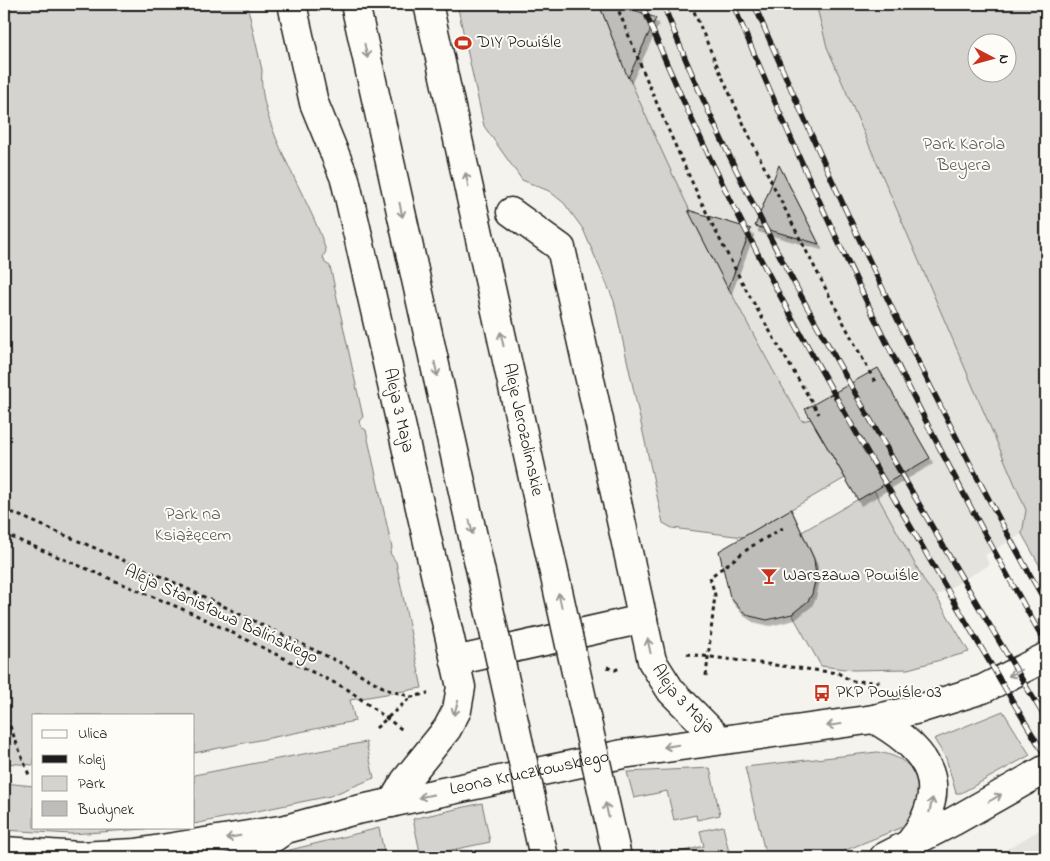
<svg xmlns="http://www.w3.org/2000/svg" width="1050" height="861" font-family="'Indie Flower',sans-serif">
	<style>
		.built { fill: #e4e3de }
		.green { fill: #d4d3cf; stroke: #787876; fill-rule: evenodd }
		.building { fill: #bebdba; stroke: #1c1c1c; filter: url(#shadow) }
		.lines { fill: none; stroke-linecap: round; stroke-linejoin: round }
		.minor-casing { stroke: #1c1c1c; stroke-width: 31 }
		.path { stroke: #1c1c1c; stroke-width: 3; stroke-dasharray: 4 4; stroke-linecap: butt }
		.minor { stroke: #fdfcf7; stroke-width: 28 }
		.rail-casing { stroke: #1c1c1c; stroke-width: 5.5 }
		.rail { stroke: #fdfcf7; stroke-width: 4; stroke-dasharray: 11; stroke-linecap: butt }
		.major-bridge-casing { stroke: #1c1c1c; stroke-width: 31; stroke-linecap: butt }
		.major-bridge { stroke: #fdfcf7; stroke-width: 28 }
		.oneway { stroke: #989794 }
		.labels { text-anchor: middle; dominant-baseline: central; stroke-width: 4; stroke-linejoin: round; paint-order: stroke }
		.poi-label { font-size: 18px; fill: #1c1c1c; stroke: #fdfcf7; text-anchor: start }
		.park-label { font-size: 18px; fill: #5c5c5b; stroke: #fdfcf7 }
		.street-label { font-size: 18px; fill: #1c1c1c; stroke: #fdfcf7 }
	</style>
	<defs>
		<filter id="shadow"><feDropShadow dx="3" dy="5.5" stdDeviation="0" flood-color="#0004"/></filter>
	</defs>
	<rect width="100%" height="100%" fill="#f4f3ee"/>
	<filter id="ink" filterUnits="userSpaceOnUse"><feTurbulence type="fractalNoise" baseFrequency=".02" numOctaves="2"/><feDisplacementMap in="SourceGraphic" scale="10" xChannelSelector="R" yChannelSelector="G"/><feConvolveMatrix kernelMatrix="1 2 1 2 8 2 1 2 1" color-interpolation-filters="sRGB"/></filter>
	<g filter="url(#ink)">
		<path class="built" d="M599,4h217l11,43 199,463 -4,24 -37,21 4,10 -53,31 -10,-12 -52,-94 -16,10 -47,-81 -8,3 -75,-133 -40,-79 -60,-132z
			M1046,826v31h-54l24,-13z"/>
		<path class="green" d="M4,4h243l15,66c-6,54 49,128 64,181l-3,6 2,6 5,3 33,151 -4,4 2,6 5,3 26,118 -2,5 6,9 26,126 -72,12 5,21 -161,32v-38h-160v50l-30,-2z
			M457,4h142c57,144 125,283 203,417l9,-2 34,59 -102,59 -71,-9 -9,-5 -49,-222 -31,-72 -19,-26 -15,-12 -27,-11 -38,-54z
			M816,4h230v573l-24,-43 4,-24 -199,-463zM978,42h30v30h-30z
			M874,490l52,94 10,12 33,56 -61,17 -55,1 -32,-4 -29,-52c16,-12 32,-35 21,-56 -4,-8 -12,-15 -18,-22z
			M1003,711l27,44 -69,38h-5l-10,-35 -12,-19z
			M366,742l8,36 -44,18 -136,28v-49z
			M877,752c45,6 59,47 23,76l-71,29h-63l-21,-90z
			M710,768l10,47 -23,5 -1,-5 -22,5 -7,-29 -33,7 -7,-26z
			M4,783l30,3v41h141l-104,7 -67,-4z
			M482,803l8,39 -43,9 1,6h-27l-8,-38z
			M723,826l7,31h-61l-1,-2 36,-9 -4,-15z
			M379,828l6,29h-111l16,-7z"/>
		<path class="building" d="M599,4h19l38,14 -28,60z
			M779,165l40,79 -64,-18z
			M688,210l63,19 -23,60z
			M878,368l52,90 -72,42 -53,-91z
			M791,509l23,50 2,18 -4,17 -4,7 -16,13 -25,6 -17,-4 -9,-6 -11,-13 -11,-46z"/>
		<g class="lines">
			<g class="minor-casing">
				<g id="minor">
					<path id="s1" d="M292,4l22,99 31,76 116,508 -4,23 -10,19 -42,52 -13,22"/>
					<path id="s2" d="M511,212l50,36 91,413 19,30 48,48"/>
					<path d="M455,661l188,-42"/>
					<path d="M874,719c57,32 79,68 35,125"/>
					<path id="s3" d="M4,851l76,5 56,-3 150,-24 66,-18 271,-57 251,-35 45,-10 64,-20 63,-32"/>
					<path d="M245,857l34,-23"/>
					<path d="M884,857l70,-36 92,-52"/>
				</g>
			</g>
			<path class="path" d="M616,4c39,98 81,196 132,289 23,41 47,81 71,121
				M691,4c53,130 118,254 184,378
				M4,509l163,70 174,84 47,27 24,7 16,-4
				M4,534l190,80 153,75 57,42
				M687,654l151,19 13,8 32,1
				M607,667l8,3 5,-2
				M706,676l9,-81 -5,-18 42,-31 31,-18
				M4,711l25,64
				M376,728l35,-31"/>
			<use href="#minor" class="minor"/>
			<g class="rail-casing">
				<path id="rail" d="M642,4c70,175 161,338 256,501 49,84 98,169 148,252
					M663,4c63,161 147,312 234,462 49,85 98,170 149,253
					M733,4c92,220 195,433 313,640
					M754,4c88,204 182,406 292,599"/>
			</g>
			<use href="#rail" class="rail"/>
			<g class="major-bridge-casing">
				<g id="major-bridge">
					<path d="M355,4l189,853"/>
					<path id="s4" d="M428,4l189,853"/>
				</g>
			</g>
			<use href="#major-bridge" class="major-bridge"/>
		</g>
		<defs><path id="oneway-shaft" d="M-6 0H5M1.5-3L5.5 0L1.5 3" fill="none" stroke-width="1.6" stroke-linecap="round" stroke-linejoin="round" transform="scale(1.25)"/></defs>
		<g class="oneway">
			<use href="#oneway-shaft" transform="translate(366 51) rotate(78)"/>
			<use href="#oneway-shaft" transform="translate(467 180) rotate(-102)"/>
			<use href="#oneway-shaft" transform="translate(401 210) rotate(78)"/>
			<use href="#oneway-shaft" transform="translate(502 339) rotate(-102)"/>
			<use href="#oneway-shaft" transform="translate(436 369) rotate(78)"/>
			<use href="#oneway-shaft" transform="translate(471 527) rotate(78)"/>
			<use href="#oneway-shaft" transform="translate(560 600) rotate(-102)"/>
			<use href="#oneway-shaft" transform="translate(649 646) rotate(-102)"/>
			<use href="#oneway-shaft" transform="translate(1015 673) rotate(154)"/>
			<use href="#oneway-shaft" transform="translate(456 708) rotate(107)"/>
			<use href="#oneway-shaft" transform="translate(834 725) rotate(172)"/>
			<use href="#oneway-shaft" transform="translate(671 746) rotate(171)"/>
			<use href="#oneway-shaft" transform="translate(426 796) rotate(168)"/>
			<use href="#oneway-shaft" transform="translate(995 798) rotate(-30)"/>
			<use href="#oneway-shaft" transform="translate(931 805) rotate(-77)"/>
			<use href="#oneway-shaft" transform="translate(607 810) rotate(-102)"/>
			<use href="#oneway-shaft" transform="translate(233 837) rotate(171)"/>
		</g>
	</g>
	<defs>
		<g id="stadium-bare" transform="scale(1.35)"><path d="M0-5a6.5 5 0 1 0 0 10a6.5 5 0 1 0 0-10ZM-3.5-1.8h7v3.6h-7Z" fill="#c8321e" stroke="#fdfcf7" stroke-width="2.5" paint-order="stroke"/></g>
		<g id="bar-bare" transform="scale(1.35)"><path d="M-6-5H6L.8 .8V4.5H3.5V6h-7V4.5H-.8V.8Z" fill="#c8321e" stroke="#fdfcf7" stroke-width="2.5" paint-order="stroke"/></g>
		<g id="bus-bare" transform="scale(1.35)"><path d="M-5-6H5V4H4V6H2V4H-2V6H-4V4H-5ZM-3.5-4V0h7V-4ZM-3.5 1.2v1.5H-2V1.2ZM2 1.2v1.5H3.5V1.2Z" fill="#c8321e" stroke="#fdfcf7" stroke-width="2.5" paint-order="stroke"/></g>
	</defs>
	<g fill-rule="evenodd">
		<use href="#stadium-bare" x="463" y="43"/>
		<use href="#bar-bare" x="769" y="576"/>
		<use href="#bus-bare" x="822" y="693"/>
	</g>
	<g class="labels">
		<g class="poi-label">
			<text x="477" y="43">DIY Powiśle</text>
			<text x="783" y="576">Warszawa Powiśle</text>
			<text x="836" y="693">PKP Powiśle 03</text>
		</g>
		<g class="park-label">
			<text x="964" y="145">Park Karola<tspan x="964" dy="21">Beyera</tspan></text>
			<text x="193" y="515">Park na<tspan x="193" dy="21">Książęcem</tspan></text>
		</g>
		<g class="street-label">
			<text stroke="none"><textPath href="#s1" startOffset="421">Aleja 3 Maja</textPath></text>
			<text stroke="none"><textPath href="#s4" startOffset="436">Aleje Jerozolimskie</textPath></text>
			<text transform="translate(221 615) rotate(25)">Aleja Stanisława Balińskiego</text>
			<text stroke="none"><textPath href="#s2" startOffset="534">Aleja 3 Maja</textPath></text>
			<text stroke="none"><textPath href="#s3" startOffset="534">Leona Kruczkowskiego</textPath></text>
		</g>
	</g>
	<rect width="1050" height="861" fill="none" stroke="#fdfcf7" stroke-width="20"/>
	<rect x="10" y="10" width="1030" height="841" fill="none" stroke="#1c1c1c" stroke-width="2" filter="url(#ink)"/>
	<rect x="32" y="714" width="162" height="115" fill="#fdfcf7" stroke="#a3a29f"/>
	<rect x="42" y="730" width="25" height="8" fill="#fdfcf7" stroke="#a3a29f"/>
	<text x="78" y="738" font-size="15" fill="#1c1c1c">Ulica</text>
	<rect x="42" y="755" width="25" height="8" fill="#1c1c1c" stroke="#a3a29f"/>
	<text x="78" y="764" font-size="15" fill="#1c1c1c">Kolej</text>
	<rect x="42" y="776" width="25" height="15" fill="#d4d3cf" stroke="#a3a29f"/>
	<text x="78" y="788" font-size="15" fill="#1c1c1c">Park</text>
	<rect x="42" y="801" width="25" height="15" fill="#bebdba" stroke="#a3a29f"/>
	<text x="78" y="814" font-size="15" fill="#1c1c1c">Budynek</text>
	<g transform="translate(992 58) rotate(96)"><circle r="24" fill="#fdfcf7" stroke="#a3a29f"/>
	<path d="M0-4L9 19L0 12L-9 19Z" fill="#c8321e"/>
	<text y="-8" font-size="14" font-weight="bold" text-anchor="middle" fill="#1c1c1c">N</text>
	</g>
</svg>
